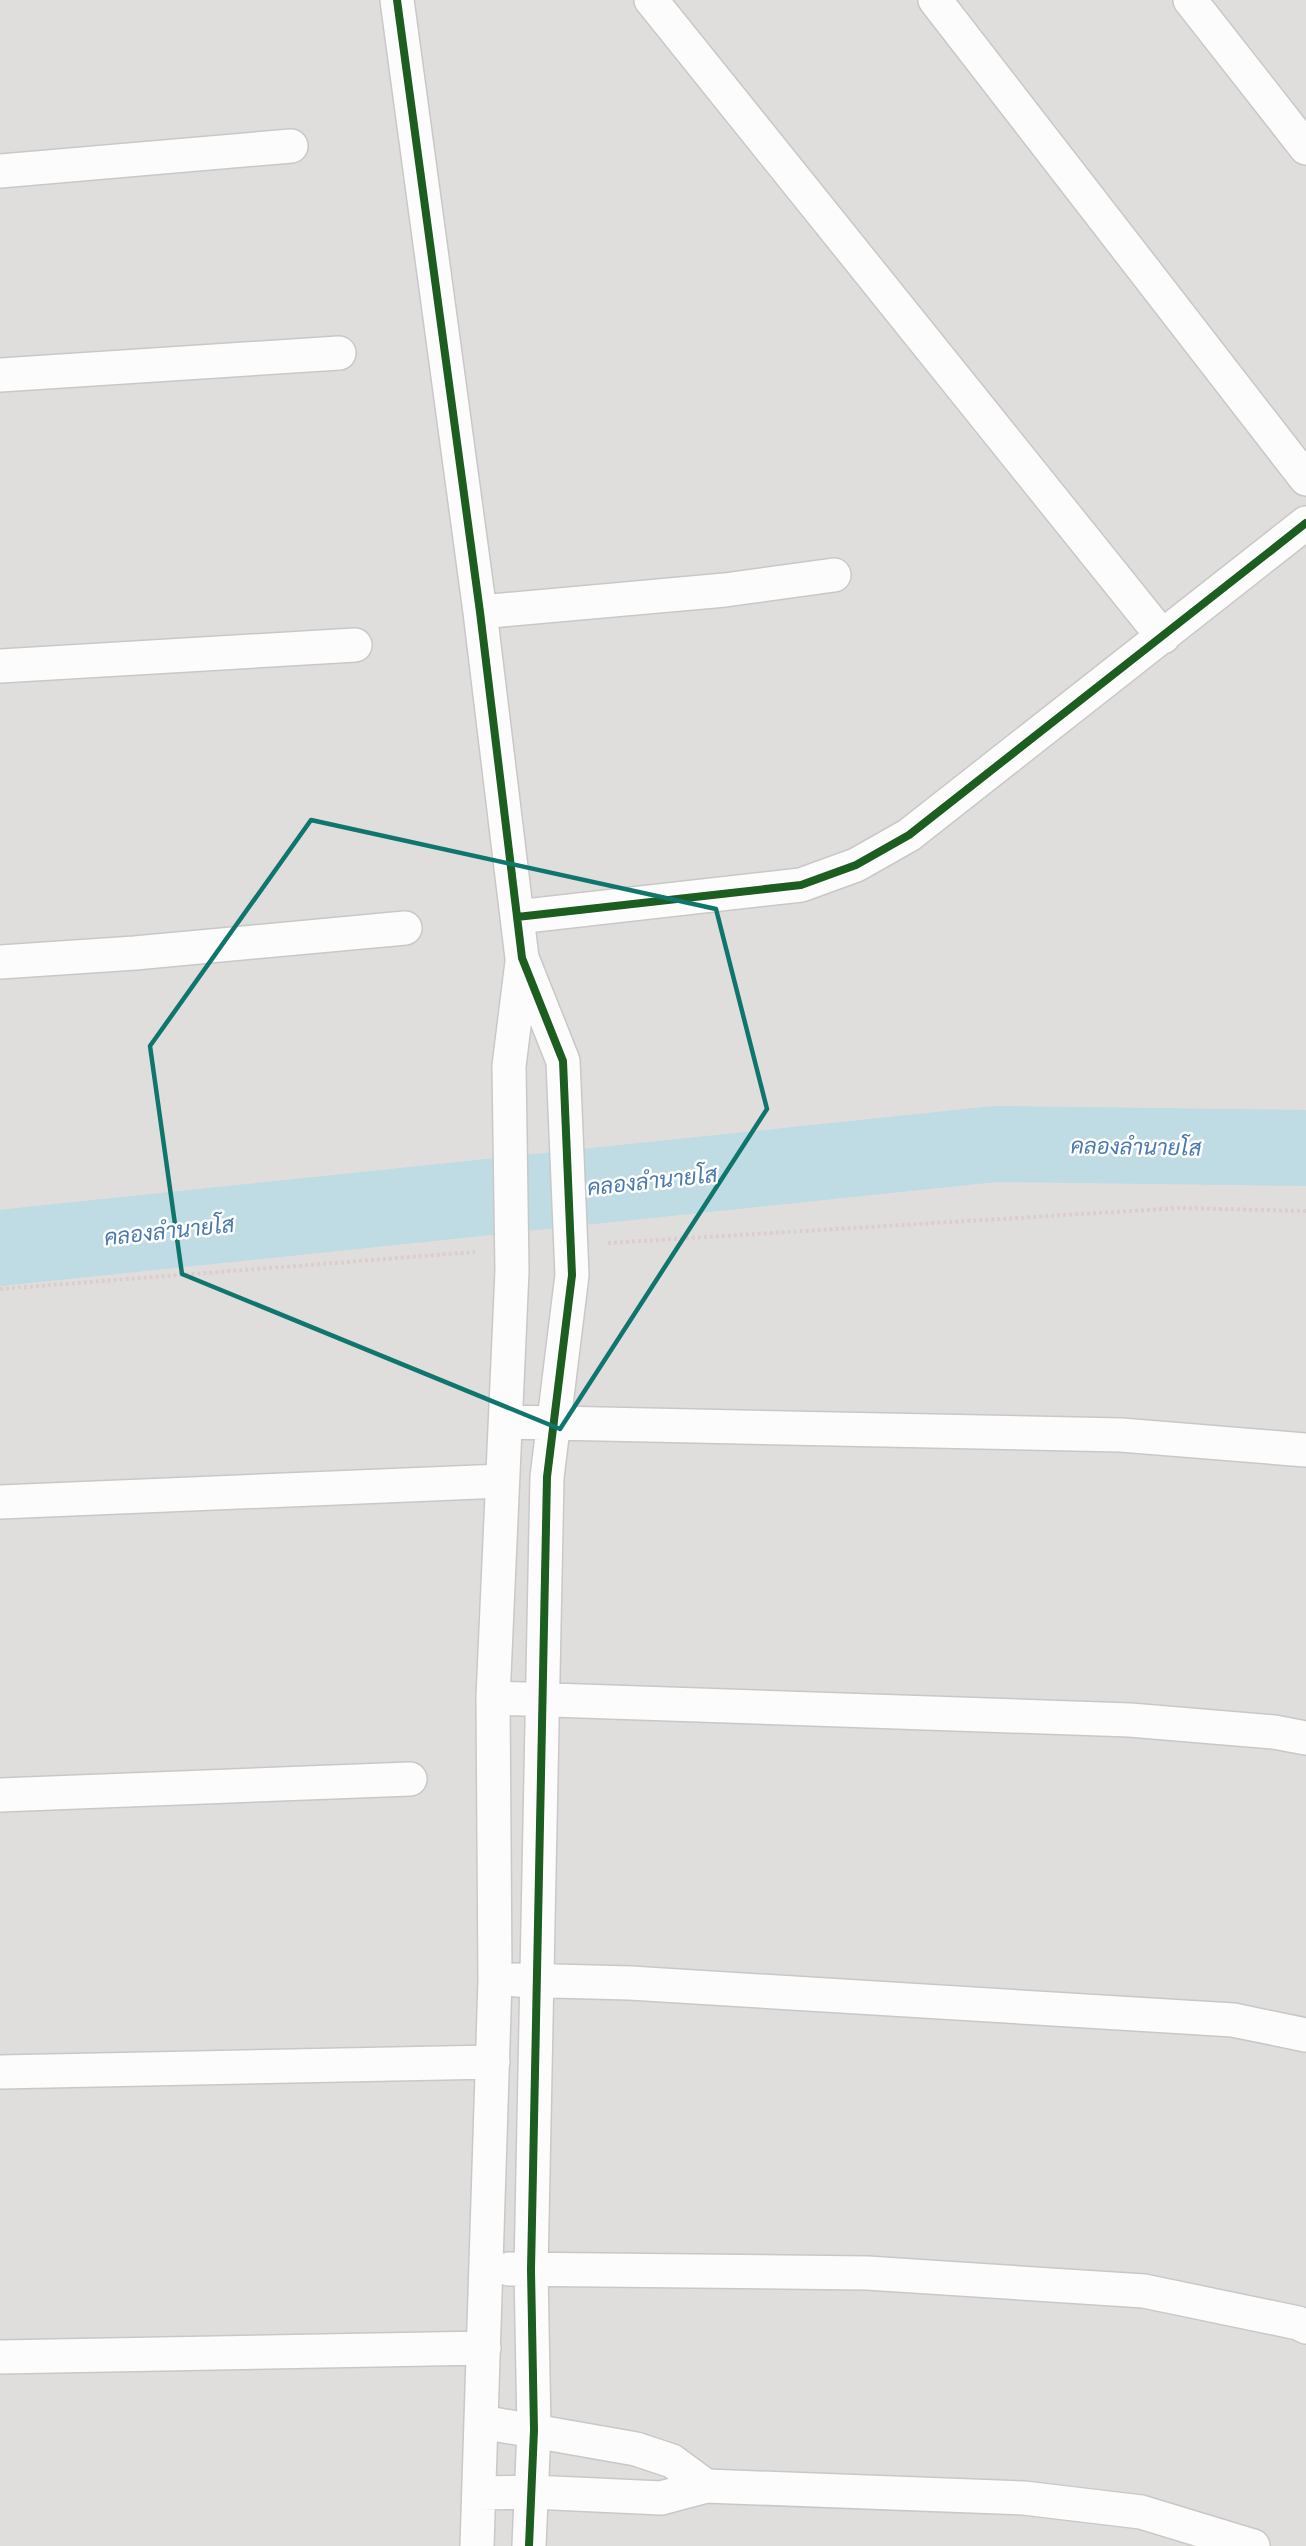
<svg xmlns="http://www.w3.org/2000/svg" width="1306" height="2546" font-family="'IBM Plex Sans',Sarabun,sans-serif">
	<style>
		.residential { fill: #dfdedc }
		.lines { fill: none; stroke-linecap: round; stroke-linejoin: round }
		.river { stroke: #bfdbe3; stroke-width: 76 }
		.street-casing { stroke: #c9c8c7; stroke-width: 36 }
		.path { stroke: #dccecd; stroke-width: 4; stroke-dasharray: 3 3; stroke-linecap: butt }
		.street { stroke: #fdfcfc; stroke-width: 33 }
		.cycleway-casing { stroke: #fff; stroke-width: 11 }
		.cycleway { stroke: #1b5e20; stroke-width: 8 }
		.marked { fill: none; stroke: #0f766e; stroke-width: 4.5; stroke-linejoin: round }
		.labels { text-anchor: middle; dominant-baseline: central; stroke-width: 5; stroke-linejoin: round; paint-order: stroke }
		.water-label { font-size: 22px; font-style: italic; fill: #4a7aab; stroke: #fff }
	</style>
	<rect width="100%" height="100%" fill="#f0eeeb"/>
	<path class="residential" d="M0,0h1306v2546h-1306z"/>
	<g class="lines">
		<path class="river" d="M0,1248l995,-104 311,4"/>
		<g class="street-casing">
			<path id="street" d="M397,0l83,612 42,346 41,103 9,214 -25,202 -16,793 3,160 -5,116
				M651,0l512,637
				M935,0l371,479
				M1190,0l116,148
				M0,171l291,-25
				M0,375l339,-22
				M480,612l245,-22 109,-15
				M0,666l355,-21
				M517,917l284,-32 55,-20 53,-30 397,-312
				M0,962l135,-9 270,-25
				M507,1422l614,13 185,15
				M0,1502l502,-21
				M493,1698l637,22 144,12 32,6
				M0,1795l410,-16
				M515,1980l115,3 603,37 73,15
				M0,2072l493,-10
				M509,2269l358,4 277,18 154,32 8,4
				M0,2357l484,-9
				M482,2422l154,27 36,12 34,25
				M480,2493l52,-1 129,6 45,-12 318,12 117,14 112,34
				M477,2546l18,-566 -2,-282 19,-427 -3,-205 13,-104"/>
		</g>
		<path class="path" d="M608,1243l572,-35 126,3
			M0,1289l475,-37"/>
		<use href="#street" class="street"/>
		<g class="cycleway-casing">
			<path id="cycleway" d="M397,0l83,612 42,346 41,103 9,214 -25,202 -16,793 3,160 -5,116
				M517,917l284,-32 55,-20 53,-30 397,-312"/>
		</g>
		<use href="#cycleway" class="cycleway"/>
	</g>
	<path class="marked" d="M311,820l405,89 51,200 -207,320 -378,-155 -32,-228z"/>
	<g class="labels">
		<g class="water-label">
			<text transform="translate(1136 1146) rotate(1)">คลองลำนายโส</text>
			<text transform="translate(652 1180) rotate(-6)">คลองลำนายโส</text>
			<text transform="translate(169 1230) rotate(-6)">คลองลำนายโส</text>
		</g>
	</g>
</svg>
